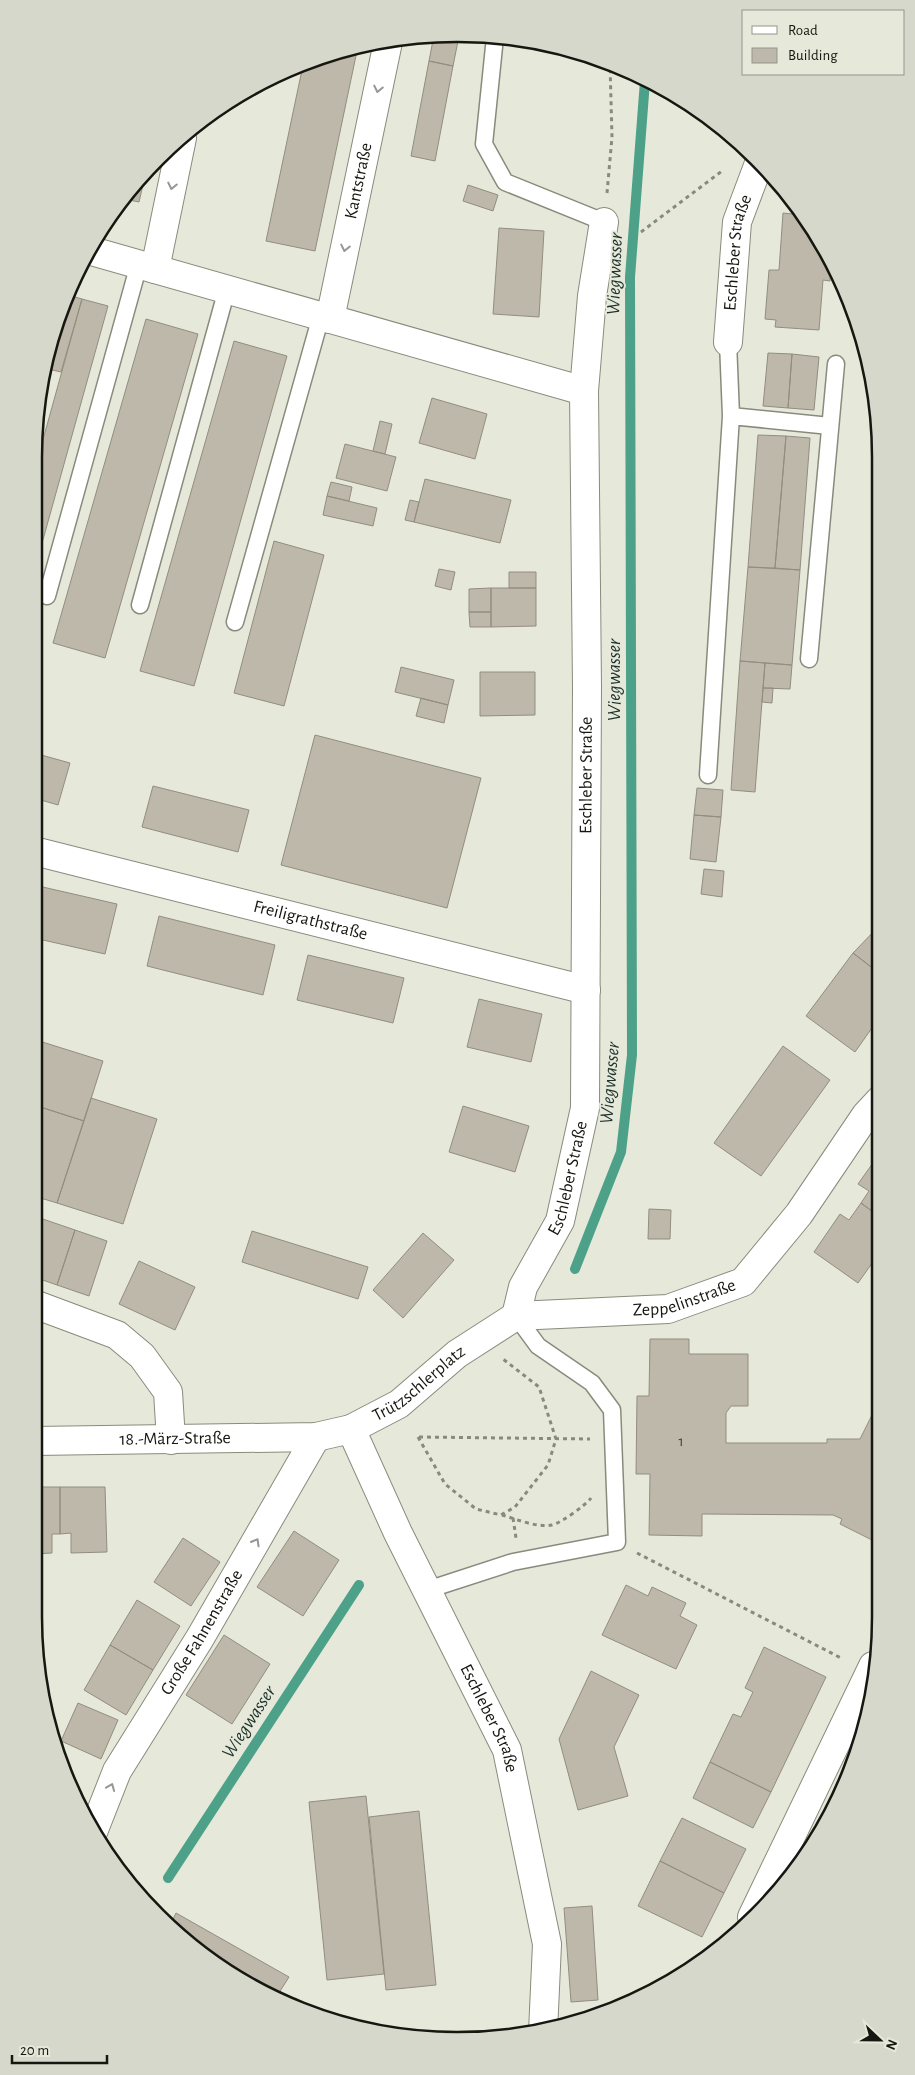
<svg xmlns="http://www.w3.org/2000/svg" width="915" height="2075" font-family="'Alegreya Sans',sans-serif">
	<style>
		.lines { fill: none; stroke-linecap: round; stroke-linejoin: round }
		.stream { stroke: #4da188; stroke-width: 10 }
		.building { fill: #beb8aa; stroke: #928d7f }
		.service-casing { stroke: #888b7c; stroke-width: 19 }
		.minor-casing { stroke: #888b7c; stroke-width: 30 }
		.tertiary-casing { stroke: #888b7c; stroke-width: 30 }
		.secondary-casing { stroke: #888b7c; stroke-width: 30 }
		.path { stroke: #888a7f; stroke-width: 3; stroke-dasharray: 4 4; stroke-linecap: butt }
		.service { stroke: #fff; stroke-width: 16 }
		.minor { stroke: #fff; stroke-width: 28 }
		.tertiary { stroke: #fff; stroke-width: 28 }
		.secondary { stroke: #fff; stroke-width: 28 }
		.oneway { stroke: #969794 }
		.labels { text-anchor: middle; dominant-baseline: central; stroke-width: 4; stroke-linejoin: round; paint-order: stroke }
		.number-label { font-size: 15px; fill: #403f37 }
		.street-label { font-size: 18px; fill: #161711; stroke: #e6e9da }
		.water-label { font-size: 19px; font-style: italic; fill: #1c312b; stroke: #e6e9da }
		.rim { fill: none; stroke: #161711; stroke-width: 2.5 }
	</style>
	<rect width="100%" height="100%" fill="#e6e9da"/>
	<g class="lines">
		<path class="stream" d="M575,1269l46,-117 11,-97 -2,-778 15,-196
			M168,1878l191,-293"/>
	</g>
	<path class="building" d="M434,35l25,1 -6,30 -24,-5z
		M358,46l-43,205 -49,-10 37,-176z
		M429,61l24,5 -18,95 -24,-5z
		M146,172l-7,30 -15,-3 15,-21z
		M468,185l30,10 -5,16 -30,-10z
		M783,213l19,2 29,49 -1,17 -7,-1 -4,50 -44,-3 1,-7 -11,-1 4,-49h10z
		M499,228l45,3 -5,86 -46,-3z
		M68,295l14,4 -21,73 -13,-3 8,-48z
		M82,299l26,7 -74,266v-100z
		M146,319l52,15 -93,324 -52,-15z
		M234,341l53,15 -93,330 -54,-15z
		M768,353l24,1 -4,54 -25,-2z
		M792,354l27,3 -5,53 -26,-2z
		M432,398l55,16 -12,45 -56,-16z
		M380,421l12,3 -7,30 -12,-3z
		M758,435l28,1 -11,132 -27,-1z
		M786,436l24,2 -10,132 -25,-2z
		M36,442l6,1 -8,29v-15z
		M345,444l51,13 -9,34 -51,-13z
		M425,479l86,21 -11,43 -86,-21z
		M331,482l21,5 -3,14 -22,-5z
		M327,496l50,12 -4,18 -50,-11z
		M410,500l9,2 -5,20 -9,-2z
		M274,541l50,14 -40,151 -50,-13z
		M748,567l52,3 -8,95 -52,-4z
		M439,569l16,3 -4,18 -16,-4z
		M509,572h27v16h-27z
		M491,588v24h-22v-23z
		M491,588h45v38l-45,1z
		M469,612h22v15h-21z
		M740,661l25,2 -10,129 -24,-2z
		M765,663l27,2 -2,24 -27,-1z
		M401,667l53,13 -6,25 -53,-13z
		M480,672h55v43l-55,1z
		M763,688h10l-1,15 -10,-1z
		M421,698l27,7 -4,18 -28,-7z
		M315,735l166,43 -34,130 -166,-43z
		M34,753l36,10 -12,42 -24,-7z
		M153,786l96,24 -11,42 -96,-25z
		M697,788l26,2 -2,27 -27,-2z
		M694,815l27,2 -5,45 -26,-3z
		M704,869l20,2 -2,26 -21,-3z
		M34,885l83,19 -12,50 -71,-16z
		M159,916l116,29 -12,50 -116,-29z
		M879,926v47l-26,-20z
		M853,953l26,20v45l-24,34 -49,-36z
		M308,955l96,23 -11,45 -96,-23z
		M479,999l63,15 -11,48 -64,-15z
		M36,1040l67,21 -19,60 -50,-16v-57z
		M783,1046l47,34 -69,96 -47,-33z
		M91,1098l66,21 -34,105 -66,-21z
		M34,1105l50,16 -27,82 -23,-7z
		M463,1106l66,20 -14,46 -66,-20z
		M880,1153v64l-19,-14 8,-12 -11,-7z
		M861,1203l19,14v35l-22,31 -44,-31 26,-38 9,6z
		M649,1209l22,1 -1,29h-22z
		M34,1216l41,14 -18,55 -23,-8z
		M75,1230l32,11 -18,55 -32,-11z
		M252,1231l116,36 -10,32 -116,-37z
		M423,1233l31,27 -51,58 -30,-28z
		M139,1261l56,26 -20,43 -56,-26z
		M650,1339h39v15h59v52h-17l-5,7v30h101v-4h33l21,-42v135l-5,10 -36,-18 2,-5 -9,-4 -131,-1v22l-53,-1 1,-61h-14l1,-78h12z
		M34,1487h26v47h-8v19l-18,1z
		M60,1487h45l2,65 -36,1v-20l-11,1z
		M294,1531l45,29 -36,56 -46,-29z
		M183,1538l37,24 -29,44 -37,-24z
		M626,1585l22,11 4,-9 34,16 -6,13 17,9 -21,44 -74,-34z
		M137,1600l43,26 -27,44 -43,-25z
		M224,1635l46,29 -38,60 -46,-29z
		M110,1645l43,25 -27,45 -42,-25z
		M764,1647l62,30 -55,115 -61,-30 23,-48 8,3 12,-25 -8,-4z
		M591,1671l48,24 -25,52 14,49 -50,14 -19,-71z
		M78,1703l40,17 -17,39 -40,-18z
		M710,1762l61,30 -18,36 -60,-30z
		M366,1796l18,178 -57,6 -18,-178z
		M419,1811l17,174 -50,5 -17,-173z
		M682,1818l64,31 -22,44 -64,-32z
		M660,1861l64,32 -22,44 -64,-31z
		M592,1906l6,94 -27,2 -7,-94z
		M176,1913l113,64 -12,19 -31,-11 -75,-62z
		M295,1998l23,13v1l-25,-10z"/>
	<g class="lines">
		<g class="service-casing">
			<path id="service" d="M495,37l-11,107 21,38 99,40
				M731,416l99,10
				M47,596l92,-332
				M140,605l87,-316
				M235,622l86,-306
				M809,659l27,-295
				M708,775l23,-359 -3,-74
				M427,1590l86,-28 104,-20 -5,-132 -20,-27 -54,-37 -22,-30"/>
		</g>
		<g class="minor-casing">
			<g id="minor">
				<path d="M88,250l496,141"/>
				<path d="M155,269l27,-131"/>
				<path id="s1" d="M330,319l58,-277"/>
				<path id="s2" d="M728,342l9,-120 21,-56"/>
				<path id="s3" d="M34,851l552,139"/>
				<path d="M34,1304l83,31 25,21 26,36 3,48"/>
				<path id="s4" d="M516,1316l7,-29 37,-66 25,-113 2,-421 -3,-296 8,-95 12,-74"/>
				<path id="s5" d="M351,1429l47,104 109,217 40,194 -4,88"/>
				<path id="s6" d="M93,1832l24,-61 83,-133 116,-201"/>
			</g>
		</g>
		<g class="tertiary-casing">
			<g id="tertiary">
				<path id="s7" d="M34,1441l282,-4 35,-8 48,-25 58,-50 59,-38 152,-7 75,-27 56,-68 67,-99 14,-15"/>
			</g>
		</g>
		<g class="secondary-casing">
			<path id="secondary" d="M752,1917l121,-251"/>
		</g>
		<path class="path" d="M607,193l5,-56 -2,-73
			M641,232l81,-61
			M418,1437l27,47 31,25 25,6 14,-8 33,-42 8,-26 -17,-52 -36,-28
			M419,1437l171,2
			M502,1515c14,4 35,13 50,10 9,-2 34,-20 39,-27
			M513,1518l3,20
			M637,1553l206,106"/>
		<use href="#service" class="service"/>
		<use href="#minor" class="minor"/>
		<use href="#tertiary" class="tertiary"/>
		<use href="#secondary" class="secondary"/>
	</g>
	<defs><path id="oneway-chevron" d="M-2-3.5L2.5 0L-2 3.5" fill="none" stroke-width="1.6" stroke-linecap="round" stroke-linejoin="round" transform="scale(1.25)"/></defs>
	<g class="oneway">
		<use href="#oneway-chevron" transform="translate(378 89) rotate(102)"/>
		<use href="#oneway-chevron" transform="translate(172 186) rotate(102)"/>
		<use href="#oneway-chevron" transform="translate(345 248) rotate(102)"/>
		<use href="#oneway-chevron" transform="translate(256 1542) rotate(-60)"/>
		<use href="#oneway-chevron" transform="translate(111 1787) rotate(-68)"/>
	</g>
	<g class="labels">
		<g class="number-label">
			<text x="681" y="1441">1</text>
		</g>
		<g class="street-label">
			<text stroke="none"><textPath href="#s1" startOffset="141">Kantstraße</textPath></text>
			<text stroke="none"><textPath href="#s2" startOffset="90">Eschleber Straße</textPath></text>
			<text stroke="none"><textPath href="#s4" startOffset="554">Eschleber Straße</textPath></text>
			<text stroke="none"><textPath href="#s3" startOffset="285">Freiligrathstraße</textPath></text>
			<text stroke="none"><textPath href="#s4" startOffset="149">Eschleber Straße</textPath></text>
			<text stroke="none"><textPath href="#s7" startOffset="689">Zeppelinstraße</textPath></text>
			<text stroke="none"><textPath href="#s7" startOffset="400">Trützschlerplatz</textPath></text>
			<text stroke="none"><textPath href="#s7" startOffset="141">18.-März-Straße</textPath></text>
			<text stroke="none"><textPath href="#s6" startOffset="228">Große Fahnenstraße</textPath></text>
			<text stroke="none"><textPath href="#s5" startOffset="321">Eschleber Straße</textPath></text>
		</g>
		<g class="water-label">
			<text transform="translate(615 274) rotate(-88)">Wiegwasser</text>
			<text transform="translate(614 680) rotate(-90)">Wiegwasser</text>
			<text transform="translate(610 1083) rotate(-85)">Wiegwasser</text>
			<text transform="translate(249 1722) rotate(-57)">Wiegwasser</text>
		</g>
	</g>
	<path d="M0 0H915V2075H0ZM457 42H457A415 415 0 0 1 872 457V1617A415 415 0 0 1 457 2032H457A415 415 0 0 1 42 1617V457A415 415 0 0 1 457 42Z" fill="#d5d8ca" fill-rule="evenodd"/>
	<path class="rim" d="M457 42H457A415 415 0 0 1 872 457V1617A415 415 0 0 1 457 2032H457A415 415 0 0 1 42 1617V457A415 415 0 0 1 457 42Z"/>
	<rect x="742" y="10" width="162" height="65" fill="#e6e9da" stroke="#93958a"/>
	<rect x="752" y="26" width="25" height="8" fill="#ffffff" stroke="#93958a"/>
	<text x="788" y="35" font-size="15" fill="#161711">Road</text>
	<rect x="752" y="48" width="25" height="15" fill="#beb8aa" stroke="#93958a"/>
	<text x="788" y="60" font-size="15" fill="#161711">Building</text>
	<g transform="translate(880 2040) rotate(112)" stroke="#e6e9da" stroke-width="4" paint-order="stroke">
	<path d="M0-4L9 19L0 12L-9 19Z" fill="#161711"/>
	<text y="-8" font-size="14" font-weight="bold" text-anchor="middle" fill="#161711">N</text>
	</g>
	<path d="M12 2055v8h95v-8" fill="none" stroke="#161711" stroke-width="2.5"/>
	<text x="20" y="2055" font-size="15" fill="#161711" stroke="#e6e9da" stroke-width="4" paint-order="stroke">20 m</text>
</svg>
